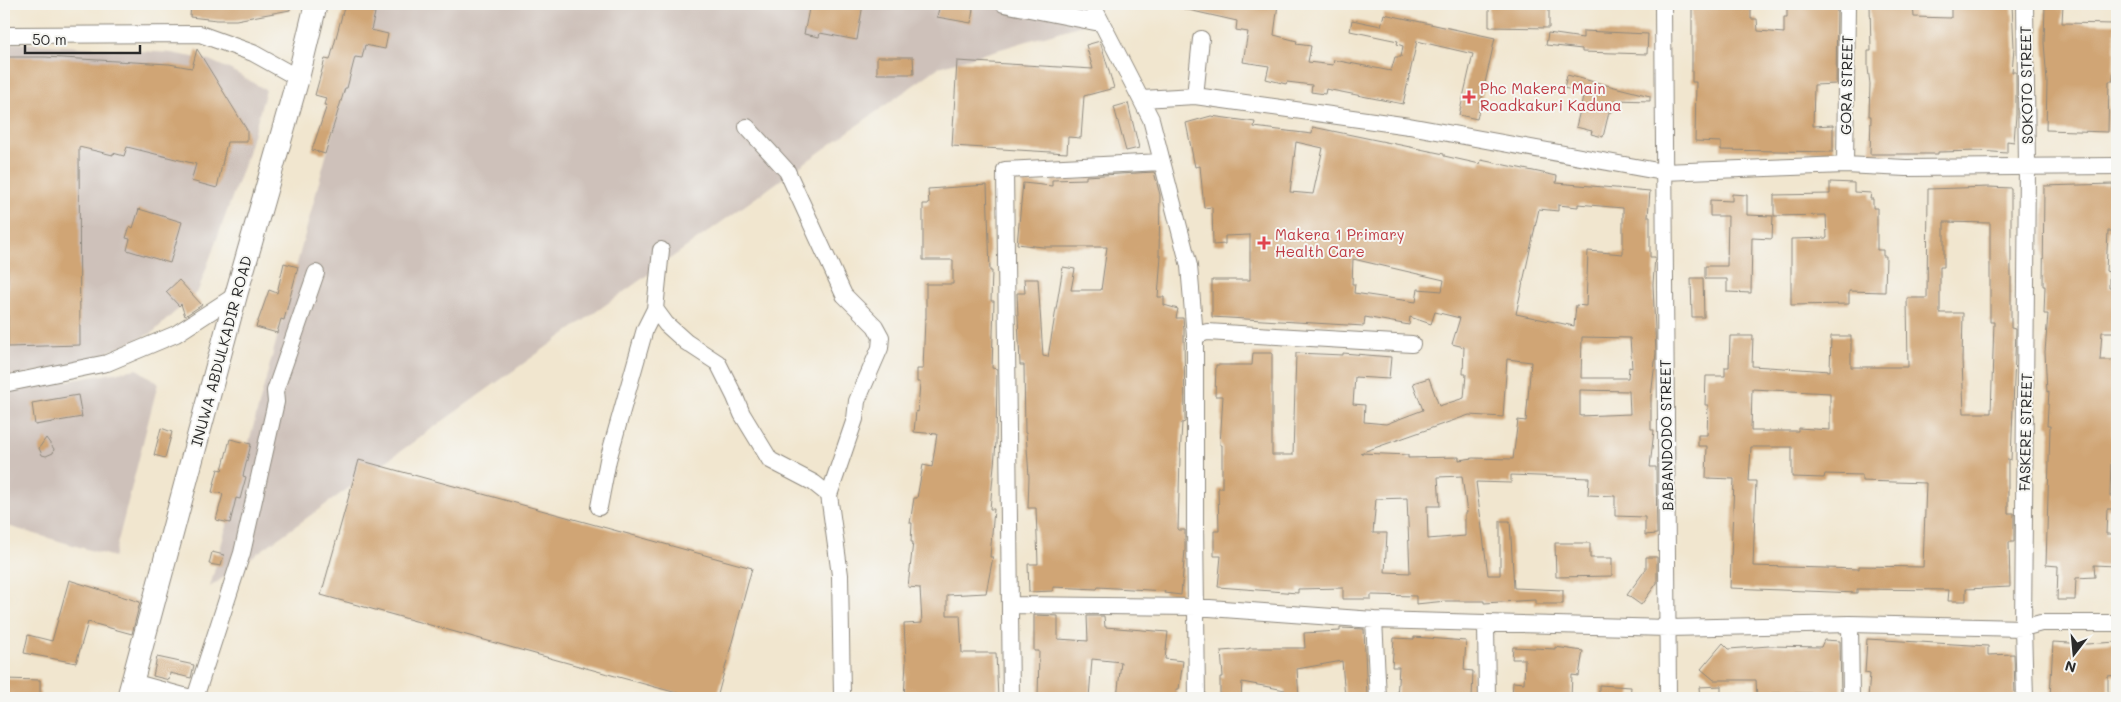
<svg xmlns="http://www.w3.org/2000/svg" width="2121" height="702" font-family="Mali,sans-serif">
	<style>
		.industrial { fill: #cec1ba }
		.building { fill: #d0a574; fill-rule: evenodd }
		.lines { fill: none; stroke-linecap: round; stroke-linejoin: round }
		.minor-casing { stroke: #8e887d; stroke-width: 18 }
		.secondary-casing { stroke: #8e887d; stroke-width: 24 }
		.minor { stroke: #fff; stroke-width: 16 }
		.secondary { stroke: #fff; stroke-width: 22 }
		.health-dot { fill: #e0444e; stroke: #f6f6f2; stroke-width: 2 }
		.labels { text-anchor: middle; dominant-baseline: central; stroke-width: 4; stroke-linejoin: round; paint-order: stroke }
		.street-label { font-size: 15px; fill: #2b2b2b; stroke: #f6f6f2 }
		.health-label { font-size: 15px; fill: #be3a42; stroke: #f6f6f2; text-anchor: start }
	</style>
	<rect width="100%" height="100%" fill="#f6f6f2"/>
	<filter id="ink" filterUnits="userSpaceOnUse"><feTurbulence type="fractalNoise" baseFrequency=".02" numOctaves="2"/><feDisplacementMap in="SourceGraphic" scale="10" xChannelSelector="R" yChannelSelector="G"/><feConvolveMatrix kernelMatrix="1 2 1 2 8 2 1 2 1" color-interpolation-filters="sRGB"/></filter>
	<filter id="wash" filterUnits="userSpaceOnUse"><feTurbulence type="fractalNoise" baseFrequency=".0096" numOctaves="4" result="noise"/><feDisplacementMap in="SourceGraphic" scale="20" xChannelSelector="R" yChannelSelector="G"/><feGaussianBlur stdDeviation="1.12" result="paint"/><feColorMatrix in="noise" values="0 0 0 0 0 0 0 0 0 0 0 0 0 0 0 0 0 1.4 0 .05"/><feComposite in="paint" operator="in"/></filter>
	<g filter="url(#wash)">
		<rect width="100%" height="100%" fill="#f1e6cf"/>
		<path class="industrial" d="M367,4h711l4,21 -143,42 -729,520z
			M4,42l167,11 38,7 22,10 35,20 -19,66 -49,135 -46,42 -75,32 -73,12z
			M137,369l21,14 -44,174 -110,-32v-133z"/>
		<g id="blocks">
			<path class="building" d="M191,4h99v6l-54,10h-19l-27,-3z
				M345,4h21l-1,6 10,3 -4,17 17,4 -3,15 -20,-4 -3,13 -7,-1 -8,31h-2l-20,66 -13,-4 15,-45h-3l2,-7 -11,-3 10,-36 5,1z
				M810,4h53l-6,36 -37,-7 -1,4 -15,-3z
				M940,4l33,5 -2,14 -34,-6z
				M1184,4h94l-4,31 23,6 -1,3 15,2 -3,16 25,3 1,-5 57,11 4,-14h6l2,-11 -6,-2 1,-3 -48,-10 2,-11 29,6 3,-12 111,24 -18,81 -18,-4 14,-61 -56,-13 -14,63 -77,-15 -1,5 -14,-2 1,-7 -25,-3 -1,2 -20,-5 3,-13 -26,-4 5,-30 -12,-2 1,-9 -53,-12z
				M1489,4h60v24l-60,-1z
				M1692,4h59v15h6l1,12 26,2v-16h3v-13h50l-1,80 -22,1 -1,41 20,-1v27l-112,-2v-8l-26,-1 1,-59h-4z
				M1870,4h43l1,13 37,1v-14h61l2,43 -2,25h4v43l-2,27 -7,-1v12l-27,-2 -42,1v2h-68l1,-38h-2l1,-32 -2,-16v-17h3z
				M2045,4h18l-1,19 53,1 -2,57h-4l-1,51 -62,-2 1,-48 -3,-40z
				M1583,31l65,3 -1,20 -65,-2v-3l-36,-4 2,-12 35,5z
				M1100,41l14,47 -30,8 -3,42 -13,-1 -1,16 -115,-7 5,-85 136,8 -7,-24z
				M197,49l50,81v12h-20l-10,46 -26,-7 5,-17 -69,-17 -3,9 -11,-3v2l-34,-8 1,198 -72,2 -1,-209h-3v-81h41l124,7 23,4z
				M877,57h36l1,17h-37z
				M1567,75l83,21v5l-35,-1 -3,12h-3l-6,25 -12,-3 1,-3 -16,-4 8,-34 -20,-5z
				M1128,103l11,45 -13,3 -12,-44z
				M1211,116l44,6 -1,5 58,7 1,-7 131,27v2l36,8 1,-4 76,16 -1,7 94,8 -2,26h2v40h5l-2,27 3,69 -5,44v33h3l-4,37h6l1,67 -12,1v-18l-30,-1v-20l-27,-1 1,-17 -78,-3v8l-35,-1 12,93h12v-54h10l4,67 49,2v14h-28v-4l-51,3v-2h-38l-30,3v-8l-45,-1v4h-28v-11l-45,1v4l-80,-6 3,-31h-7v-25h5l-1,-43h4v-43h-2l3,-49h-8l1,-31h36l1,-12h19v102h21l3,-102 47,2v-2l48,4 -2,22 -34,-2 -2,27 12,1 -1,17 22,2 37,-14 -10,-27 16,-5 10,28 25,-8 2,-24h-3l1,-27 -12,-3 8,-26 -25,-6 -4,12 -21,-7 -1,8 -44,-8 -1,9 -152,-9v-37h38v-45l-25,1v8l-12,1 -1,-38 -8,1 -4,-42 -5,1 -9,-44zM1296,142l27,6 -10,46 -23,-2zM1578,204l45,4v46l-35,-3 -2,55 -10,-1 -2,21 -58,-12 23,-105 19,2v-6l20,2zM1353,259l91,21 -2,11 -24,-2 -2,13 -62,-9 1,-9h-3zM1582,337l48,1 2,30 -3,-1 -1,11h-47zM1507,359l24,3 -5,59 -8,-1 -5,39 -40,-1 -14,2v-3l-51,1v-3l-48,-2 109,-38 34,2zM1580,390l49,1 1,23 -50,2zM1462,476l5,37h-2v23l-37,3 -1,-33h13l-2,-29zM1407,498l3,75 -25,-1 2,-39h-14l3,-34z
				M1154,172l6,23 -1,61h2l-3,41h6v8l14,4 -2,9h7l1,11 1,93 -3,1 -2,34 -2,73h7v20l-4,45 -17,-2 1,-2 -67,-4 -1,2 -44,-2v4l-24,1 -1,-28h10l-2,-56h-8l1,-31 -3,-44h-1l-1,-68h-4l-3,-72h8l-1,-14h14l5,77 5,1 15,-90 12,2 -4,21h30l6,-43h-64l-26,-3 6,-61 29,3v-6l34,-1v-3z
				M1830,182l24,1v9l17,1 -1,6h3v9h4v42h6v6h3l-1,36 -36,-1v13l-58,1v-66l36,-1 -1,-23 -52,1v-21l56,-1z
				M2113,184v47h-5l-2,40 3,1v16h8v44h-15l-2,28h15v29h2v18h-3v3h-1l-1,27h5v23h-6l-1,36h5l-1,13h-7l-1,25h7v16l4,1 -1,15 -22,-1 1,12 -19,1 -1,22h-18l1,-34 -12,-1 4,-139h-3l2,-35 -2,1 -2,-40 3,-38h-4l1,-28h-2l1,-100z
				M987,185l3,86h2l-1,30h3l-2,67 5,1 -1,74 -6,66h4l-4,48h3l-7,36 -39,2v20h13l2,38h34l2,45h-94l2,-36 -2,-38 18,-1 -2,-35 -12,-1 5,-45h-2l1,-19h-2l4,-25h3l6,-33 9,2 5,-33 -23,-2 2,-21 2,1 2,-30h-3v-13h6l2,-50h1v-35h27v-24h-30v-56h6l-1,-15z
				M1989,187l22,1v140l5,1 -5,131 -3,-1v54h6v29h-5l1,45 -44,2v12h-18l1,-11 -92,-1v4l-127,-5 4,-109 -28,-1 1,-32h-9v-11h9l1,-30h-3l1,-29h19v-9h4l1,-31h23l-1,30 78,5 1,-35h20v31h57l-1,-69h20l1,-109zM1944,222l46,1v99h4l-3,91h-27l-2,-53 1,-47h-23v-46h4zM1752,389l78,4v37l-32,-2v3h-47zM1751,447h41v30l32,1 1,-4 37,1v6l64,2 -3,84 -64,-1v3l-106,-3 3,-85h-7z
				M1732,194l15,1v20l26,1 -1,23 -20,-1 -1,55 -24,-1v-13h-22v-13h22l1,-50h-18v-16l22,1z
				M139,209l43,13 -12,41 -43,-13 3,-11 -4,-1 4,-12 3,2z
				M284,263l14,4 -14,53 -3,-1 -4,14 -21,-6 13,-37 8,3z
				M1691,278h12l1,39h-12z
				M179,280l23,25 -17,11 -4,-12 -2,2 -13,-14z
				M78,395l4,22 -47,8 -3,-22z
				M161,428l11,4 -7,26 -11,-3z
				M46,438l8,11 -1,4 -7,3 -4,-1 -3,-7z
				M230,439l21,5 -8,32 3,1 -6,22 -4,-1 -6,25 -14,-3 7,-26 -11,-2 6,-23 4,1z
				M359,460l393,108 -35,130h-22l-374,-103z
				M1555,543h35v15h22v18l-56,1z
				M212,552l12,3 -3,11 -12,-2z
				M1646,557h11v26l-16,22 -14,-10 19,-26z
				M69,580l71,22 -8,32 -44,-12 -12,41 -52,-10 4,-18 24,6z
				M1034,615l24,1v23l30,2 -1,-25h17l1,11 63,5 -3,27 18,2 -4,28h-3l1,9h-60l4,-36 -29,-3 -3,39h-51l1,-47h-5z
				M1340,628l24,1 3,68 -22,1 -3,-37 -45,8 2,29h-14v-8l-43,-8 -1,16h-21v-21h3l-2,-26 28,-2v-1h56l-1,-15 36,-2z
				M1414,637l52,4 -2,29 9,1 -1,27h-75l2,-31h-7l2,-29 20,1z
				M1867,639l121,7v9l26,-1 1,44h-147l2,-24 -5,-1z
				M1824,640l16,1 1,57h-17v-5h-52l1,5h-16l-1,-18h-42l-13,-11 22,-26 6,6 40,-3 52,1z
				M2053,642l34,2 29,-2 1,33 -9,1v22h-58z
				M1513,647l42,2v-2l28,4 -4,25 -7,-1 -1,23h-59l1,-16 11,1 1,-24h-13z
				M157,657l37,8 -3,13 -21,-5 -1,7 -16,-4z
				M4,679l36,1v18h-36z
				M1599,685l32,2 -1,11h-31z
				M1721,686v12h-21l-1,-11z"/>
		</g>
	</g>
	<g filter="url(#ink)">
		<use href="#blocks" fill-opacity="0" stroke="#8e887d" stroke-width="1"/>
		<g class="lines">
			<g class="minor-casing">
				<path id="minor" d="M1004,4l96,19
					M1092,4l59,115 38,147 6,70v188l2,174
					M1663,4l5,694
					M4,35l196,-1 53,19 45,25
					M1195,96l6,-57
					M1142,99l53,-3 214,30 254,46 182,-7 61,3 211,-2
					M747,127l40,44 57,124 31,31 6,11 -1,11 -23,53 -2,18 -26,76 11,80 2,120 2,3
					M1845,165l2,-161
					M655,309l6,-59
					M1195,336l12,-4 205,12
					M4,384l103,-21 69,-29 60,-39
					M599,507l9,-47 37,-131 10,-20 11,15 20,18 32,21 17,34 7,17 28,46 44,23 15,12
					M1010,605l186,2 178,13 294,8 182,-4 173,4 18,-5h76
					M1374,620l4,78
					M1486,624l1,74
					M1850,624l1,74
					M132,682l59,16
					M195,698l47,-145 34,-151 -1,-11 41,-118
					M1011,698l-6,-528 156,-8
					M2025,698l-2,-70 4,-462 -2,-162"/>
			</g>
			<g class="secondary-casing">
				<path id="secondary" d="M128,698l108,-403 62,-217 18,-74"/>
			</g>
			<use href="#minor" class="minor"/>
			<use href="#secondary" class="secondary"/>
		</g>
	</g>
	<g class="health-dot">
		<path d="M1466.5 89.5h5v5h5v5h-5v5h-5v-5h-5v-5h5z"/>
		<path d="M1261.5 235.5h5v5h5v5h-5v5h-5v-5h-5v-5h5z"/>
	</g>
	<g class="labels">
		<g class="street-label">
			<text transform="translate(1846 85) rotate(-89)">GORA STREET</text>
			<text transform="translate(2026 85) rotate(-91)">SOKOTO STREET</text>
			<text transform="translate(221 351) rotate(-75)">INUWA ABDULKADIR ROAD</text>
			<text transform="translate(2025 432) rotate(-89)">FASKERE STREET</text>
			<text transform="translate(1666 435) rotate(-91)">BABANDODO STREET</text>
		</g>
		<g class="health-label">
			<text x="1480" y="88">Phc Makera Main<tspan x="1480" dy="17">Roadkakuri Kaduna</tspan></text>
			<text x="1275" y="234">Makera 1 Primary<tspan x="1275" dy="17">Health Care</tspan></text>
		</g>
	</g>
	<rect width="2121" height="702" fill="none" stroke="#f6f6f2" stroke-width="20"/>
	<g transform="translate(2074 654) rotate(196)" stroke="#f6f6f2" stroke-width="4" paint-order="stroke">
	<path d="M0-4L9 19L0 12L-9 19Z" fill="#2b2b2b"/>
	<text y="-8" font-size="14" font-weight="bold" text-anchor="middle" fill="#2b2b2b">N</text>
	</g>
	<path d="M25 45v8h115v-8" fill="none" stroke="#2b2b2b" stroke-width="2.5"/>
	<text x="32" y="45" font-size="15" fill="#2b2b2b" stroke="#f6f6f2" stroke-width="4" paint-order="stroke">50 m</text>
</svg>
